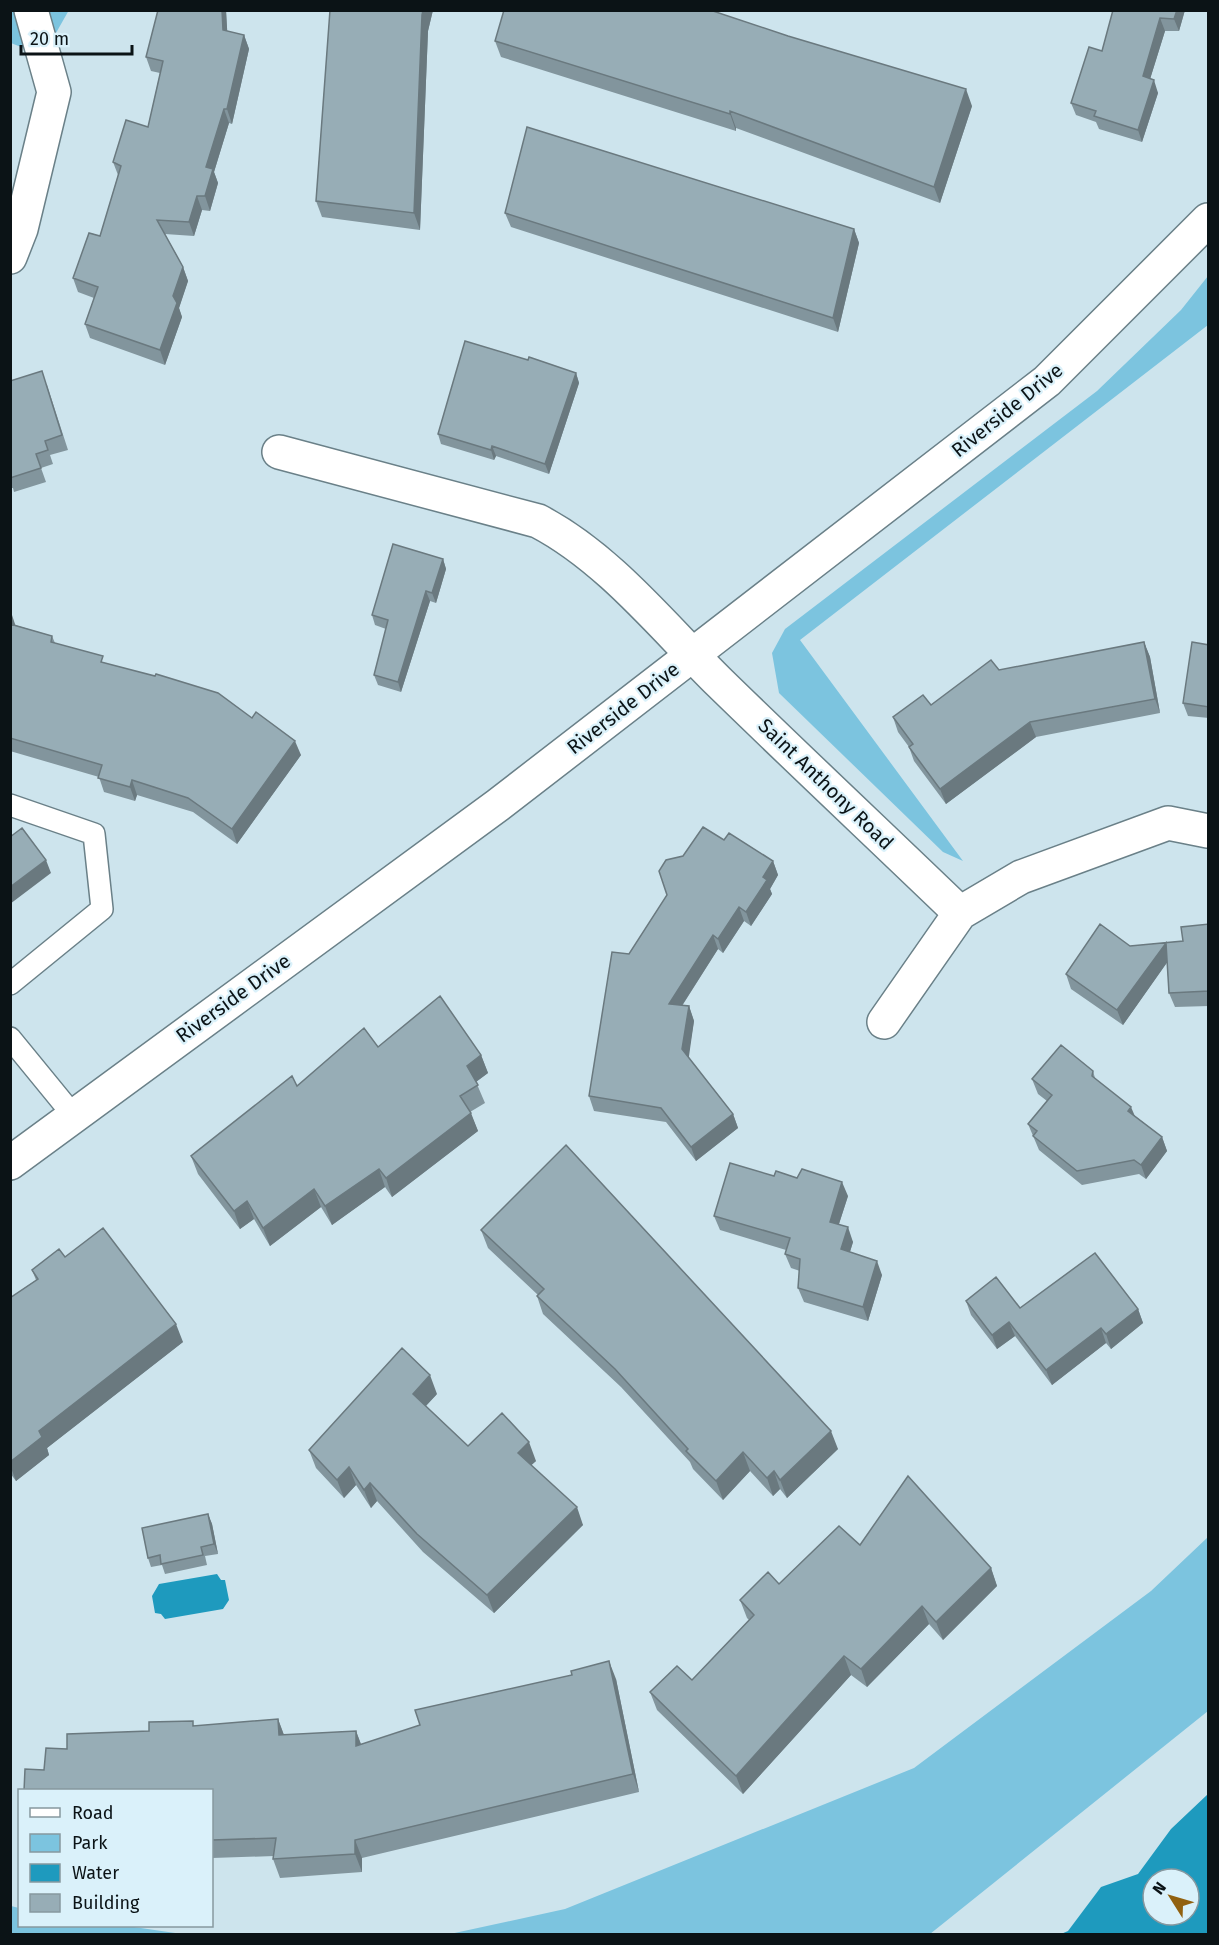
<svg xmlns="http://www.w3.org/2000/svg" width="1219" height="1945" font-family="'Fira Sans',sans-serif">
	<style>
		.green { fill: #7cc4df }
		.water { fill: #1e9abe; fill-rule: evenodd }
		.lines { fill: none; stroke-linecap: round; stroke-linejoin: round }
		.lane-casing { stroke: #6a8088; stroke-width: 24 }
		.street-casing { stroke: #6a8088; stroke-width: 36 }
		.secondary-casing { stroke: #6a8088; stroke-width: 36 }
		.lane { stroke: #fff; stroke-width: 21 }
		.street { stroke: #fff; stroke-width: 33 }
		.secondary { stroke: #fff; stroke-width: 33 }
		.wall { fill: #82959d }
		.shaded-wall { fill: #6a797f }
		.building { fill: #97adb6; stroke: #6a797f; stroke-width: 1.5 }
		.labels { text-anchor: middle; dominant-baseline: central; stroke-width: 4.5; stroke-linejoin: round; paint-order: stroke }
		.street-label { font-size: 20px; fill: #0b1316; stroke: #daf1fa }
	</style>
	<rect width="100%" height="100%" fill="#cde4ed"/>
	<path class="green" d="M69,10l-17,30 -26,9 -15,-6 -1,-32z
		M1208,276v49l-408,315 163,221 -20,-9 -164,-159 -7,-40 13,-24 312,-238 84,-81z
		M1208,1537v174l-278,223h-480l115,-25 349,-141 237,-177z
		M11,1906l8,2 1,18h107l55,8h-171z"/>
	<path class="water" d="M217,1574l4,6h4l4,20 -6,9 -58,10 -4,-5 -6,-1 -3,-17 7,-12z
		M1208,1794v140h-147l7,-3 33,-44 37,-13 33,-45zM1153,1879h36v36h-36z"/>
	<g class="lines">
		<g class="lane-casing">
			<path id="lane" d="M10,805l84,29 8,75 -92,75
				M10,1038l63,77"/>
		</g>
		<g class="street-casing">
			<path id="street" d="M10,257l11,-28 33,-137 -23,-82
				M279,452l259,69c71,37 126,107 182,162 80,78 160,153 240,230l61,-36 147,-54 40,8
				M884,1022l76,-109"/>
		</g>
		<g class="secondary-casing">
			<path id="secondary" d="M10,1163l488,-358 549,-424 161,-161"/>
		</g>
		<use href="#lane" class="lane"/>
		<use href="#street" class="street"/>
		<use href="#secondary" class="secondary"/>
	</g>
	<path class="wall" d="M158,10h68l1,21 17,4 5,14 -17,75 -3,-1 -15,49 4,11 -8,28 -8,-1 -8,26 -29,-2 18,33 5,14 -9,27 3,9 -17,48 -75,-27 -5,-14 9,-26 -16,-6 -5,-14 27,-42 18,-61 -5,-13 35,-35 12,-54 -9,-2 -5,-14z
		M330,10h103l-5,21 -8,199 -98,-13 -6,-16z
		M1113,10h72l-6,21h-14l-15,48 8,14 -16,49 -43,-13 -3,-7 -20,-7 -5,-12 31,-52z
		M495,41l477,65 -32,97 -204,-75v3l-235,-74z
		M505,213l349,16 5,14 -21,89 -327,-105z
		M576,373l3,10 -30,91 -53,-18 -2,4 -53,-16 -3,-10z
		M10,381l37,4 21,65 -18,5 3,9 -12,4 5,14 -32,10 -1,-4h-3z
		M443,559l3,10 -10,34 -6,-2 -29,91 -23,-7 -4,-10 12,-46 -11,-4 -3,-10z
		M10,615l5,10 37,11 3,7 50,20 196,92 -64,89 -44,-32 -56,-17 -2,6 -31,-9 -5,-15 -89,-26z
		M1144,642l6,15 10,56 -124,24 -90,67 -32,-43 -5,-14 -11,-15 -5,-15 38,-12 68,-35z
		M1209,645v73l-21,-2 -5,-13z
		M724,840l49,21 5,14 -8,14 2,5 -21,32 -7,-5 -21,32 -5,-4 -36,57h7l5,15 -6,36 45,57 5,14 -42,33 -30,-39 -72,-11 -5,-15 40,-142 38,-59 16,-39z
		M1209,924v82l-34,1 -6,-14 -2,-31 -44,63 -52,-36 -5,-15 64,-28 53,-5z
		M378,1047l103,8 7,18 -12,9 9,21 -15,9 8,19 -86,66 -7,-10 -53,38 -11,-18 -51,39 -16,-27 -14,10 -42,-55 -7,-18 106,-70z
		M1093,1071l2,7 40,38 27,21 5,14 -21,28 -7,-5 -57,11 -43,-35 -11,-26 19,-23 -9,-7 -6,-15z
		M774,1176l74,20 -9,28 14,18 -3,10 32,23 -14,46 -64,-19 -6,-14 2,-17 -9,-3 -6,-14 1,-4 -66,-20 -6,-14z
		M481,1230l357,219 -51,49 -7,-9 -7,7 -23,-25 -27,29 -30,-31 -3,-7 -69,-75 -78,-73 -6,-18 1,-1 -50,-47z
		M65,1257l118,85 -136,106 2,7 -33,26 -6,-8v-175l26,-18 -4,-10z
		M966,1301l54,7 118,1 5,14 -32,26 -5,-6 -54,42 -37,-49 -18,13 -26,-34z
		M437,1394l-11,12 42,40 68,15 -5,4 52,60 -89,88 -71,-61 -46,-51 -6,7 -15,-23 -12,13 -28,-30 -7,-18z
		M208,1514l4,10 6,30 -13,2 2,9 -42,9 -3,-9 -11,2 -3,-9z
		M860,1545l131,23 6,18 -54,54 -14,-16 -62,63 -16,-12 -108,119 -86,-84 -7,-18 42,-12 57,-60 -2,-2 -7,-18 39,-16z
		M616,1679l23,113 -277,66v14l-82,6 -7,-19 1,-3 -62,2v-67l-145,-42 82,-18 46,-5 83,-7 6,16 72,-4 5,13z"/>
	<path class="shaded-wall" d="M222,10h4l2,34 -5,-14z
		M423,10h10l-5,21 -8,199 -6,-17 8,-198z
		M1177,10h8l-6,21 -5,-12z
		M1160,18l5,13 -18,58 -4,-13z
		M244,35l5,14 -17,75 -5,-15z
		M1154,80l4,13 -16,49 -4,-12z
		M966,89l6,17 -32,97 -6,-16z
		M224,109l5,14 -15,49 4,11 -8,28 -5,-15 1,-29z
		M730,111l6,17v3l-6,-17z
		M197,196l5,14 -8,26 -5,-14z
		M854,229l5,14 -21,89 -5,-14z
		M183,267l5,14 -9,27 3,9 -17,48 -5,-15 13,-54z
		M576,373l3,10 -30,91 -4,-10z
		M492,446l4,10 -2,4 -3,-10z
		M443,559l3,10 -10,34 -4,-10z
		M426,591l4,10 -29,91 -3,-10z
		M12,615l5,15 -7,-4z
		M1144,642l6,15 10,56 -5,-14z
		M1030,722l6,15 -90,67 -6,-15z
		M295,741l6,14 -64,89 -5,-15z
		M132,780l5,15 -2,6 -5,-14z
		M46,860l5,13 -41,31v-17z
		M773,861l5,14 -8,14 2,5 -21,32 -5,-14 17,-35z
		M739,907l5,14 -21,32 -5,-14z
		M713,935l5,14 -44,69 -5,-14z
		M1166,943l5,14 -48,68 -6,-15z
		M689,1006l5,15 -6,42 -6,-14z
		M481,1055l7,18 -15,11 -6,-18z
		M1131,1107l6,14 -9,-10z
		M471,1113l7,18 -86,66 -6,-19z
		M733,1114l5,14 -42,33 -5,-14z
		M1162,1137l5,14 -21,28 -5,-14z
		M379,1169l6,18 -53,38 -7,-19z
		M842,1182l6,14 -13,40 -5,-14z
		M314,1189l7,18 -51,39 -7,-18z
		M247,1201l7,18 -14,10 -6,-18z
		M848,1227l5,15 -7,22 -5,-15z
		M877,1261l5,14 -14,46 -5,-14z
		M1138,1309l5,14 -32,26 -5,-15z
		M1009,1322l6,14 -18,13 -5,-14z
		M176,1324l7,18 -136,106 2,7 -33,26 -6,-16v-3l29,-31z
		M1101,1328l5,15 -54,42 -6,-15z
		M430,1375l7,19 -17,18 -7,-18z
		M831,1431l7,18 -51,49 -7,-18z
		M529,1442l7,19 -11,10 -7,-18z
		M743,1452l7,19 -27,29 -7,-19z
		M349,1467l7,18 -12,13 -7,-18z
		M774,1471l6,18 -7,7 -6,-18z
		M370,1483l7,18 -6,7 -7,-18z
		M577,1507l6,18 -89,88 -7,-18z
		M208,1514l4,10 6,30 -4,-10z
		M991,1568l6,18 -54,54 -7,-18z
		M922,1606l7,18 -62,63 -6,-18z
		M844,1656l7,19 -108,119 -7,-18z
		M609,1661l7,18 23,113 -6,-18z
		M278,1719l7,19 -6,-3z
		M356,1731l7,19 -7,-4z
		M355,1840l7,18v14l-7,-18z"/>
	<path class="building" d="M158,10h64l1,20 21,5 -17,74h-3l-18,58 7,2 -8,27h-8l-8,26 -32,-2 26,47 -10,29 4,7 -17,47 -75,-26 13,-37 -25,-9 16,-45 11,3 21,-70 -8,-4 13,-42 22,7 15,-66 -17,-4z
		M330,10h93l-1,5 -8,198 -98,-12z
		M504,10h206l78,26 178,53 -32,98 -204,-76v3l-235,-73z
		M1113,10h64l-3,9 -14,-1 -17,58 11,4 -16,50 -44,-14 2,-5 -25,-8 18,-56 13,4z
		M527,127l327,102 -21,89 -328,-105z
		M465,341l63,19 1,-3 47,16 -31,91 -53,-18 -1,4 -53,-16z
		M42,371l20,64 -17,6 3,9 -12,4 5,14 -31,10v-97z
		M393,544l50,15 -11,34 -6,-2 -28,91 -24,-7 14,-55 -16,-5z
		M10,624l42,12 -1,6 52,14 -2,6 54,14 1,-2 62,19 34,25 4,-6 39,29 -63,88 -44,-31 -56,-18 -2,7 -32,-9 4,-13 -92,-27z
		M1144,642l11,57 -125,23 -90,67 -31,-42 4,-3 -20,-27 30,-22 8,10 60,-45 8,10z
		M1192,642l17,3v62l-26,-4z
		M703,827l21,13 5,-7 44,28 -10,16 4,3 -21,32 -7,-5 -21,32 -5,-4 -44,69 20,2 -7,43 51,65 -42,33 -30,-39 -72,-12 23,-144 17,2 38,-59 -8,-24 7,-11 17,-4z
		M22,828l24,32 -36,27v-50z
		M1100,924l30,22 53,-5 -2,-14 28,-3v67l-40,2 -3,-50 -49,67 -51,-36z
		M440,996l41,59 -14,11 11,19 -18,11 11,17 -85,65 -7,-9 -54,37 -11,-17 -51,39 -16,-27 -13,10 -43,-55 101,-80 5,10 67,-58 14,19z
		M1061,1045l32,26 -1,5 39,31 -3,4 34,26 -21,28 -7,-5 -57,11 -44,-35 4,-5 -9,-7 24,-29 -20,-16z
		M566,1145l265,286 -51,49 -6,-9 -7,7 -24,-26 -27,29 -30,-30 2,-2 -73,-80 -78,-73 7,-7 -63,-59z
		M730,1163l44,13 2,-5 21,7 5,-9 40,13 -12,40 18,5 -7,22 36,12 -14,46 -65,-19 2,-29 -15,-5 5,-16 -76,-22z
		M103,1228l73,96 -137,107 3,6 -32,25v-164l28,-19 -6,-9 27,-21 6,8z
		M1095,1253l43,56 -32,25 -5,-6 -55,42 -37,-48 -17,13 -26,-34 30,-24 24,31z
		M402,1348l28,27 -17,19 55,52 34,-33 27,29 -11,11 59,54 -90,88 -70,-61 -47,-51 -6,7 -15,-23 -12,13 -28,-30z
		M908,1476l83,92 -55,54 -14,-16 -61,63 -17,-13 -108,120 -86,-84 27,-26 15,14 62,-65 -14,-15 28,-28 11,12 60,-58 21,19z
		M208,1514l6,30 -13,3 2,8 -42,9 -1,-9 -12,3 -6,-30z
		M609,1661l24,113 -278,66v14l-82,5 3,-21 -64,2v-49h-188l1,-22 19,1 2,-22 21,1v-15l82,-3v-9l44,-1v5l85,-7 1,16 77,-4v15l64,-21 -5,-15 157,-35 -1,-4z"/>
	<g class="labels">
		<g class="street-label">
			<text transform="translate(1007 410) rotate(-39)">Riverside Drive</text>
			<text transform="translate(623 708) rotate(-38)">Riverside Drive</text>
			<text transform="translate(826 784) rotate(44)">Saint Anthony Road</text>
			<text transform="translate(233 998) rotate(-36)">Riverside Drive</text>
		</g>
	</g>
	<rect width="1219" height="1945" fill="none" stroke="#0b1316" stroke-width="24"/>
	<rect x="18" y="1789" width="195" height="138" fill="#daf1fa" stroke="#87989f" stroke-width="1.5"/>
	<rect x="30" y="1808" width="30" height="9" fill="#ffffff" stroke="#87989f" stroke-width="1.5"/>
	<text x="72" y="1819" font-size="18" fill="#0b1316">Road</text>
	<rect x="30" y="1834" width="30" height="18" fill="#7cc4df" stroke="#87989f" stroke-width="1.5"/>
	<text x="72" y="1849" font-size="18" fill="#0b1316">Park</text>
	<rect x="30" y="1864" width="30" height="18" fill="#1e9abe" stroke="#87989f" stroke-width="1.5"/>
	<text x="72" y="1879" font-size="18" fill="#0b1316">Water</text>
	<rect x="30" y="1894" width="30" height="18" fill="#97adb6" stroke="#87989f" stroke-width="1.5"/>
	<text x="72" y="1909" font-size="18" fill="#0b1316">Building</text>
	<g transform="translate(1171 1897) rotate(307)"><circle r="28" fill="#daf1fa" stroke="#87989f" stroke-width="1.5"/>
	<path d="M0-4.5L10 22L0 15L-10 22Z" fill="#91610f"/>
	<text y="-9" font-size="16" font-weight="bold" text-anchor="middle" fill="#0b1316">N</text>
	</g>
	<path d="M21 45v9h111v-9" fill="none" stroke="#0b1316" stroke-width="3"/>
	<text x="30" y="45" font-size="18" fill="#0b1316" stroke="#daf1fa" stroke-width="4.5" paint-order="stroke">20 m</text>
</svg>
